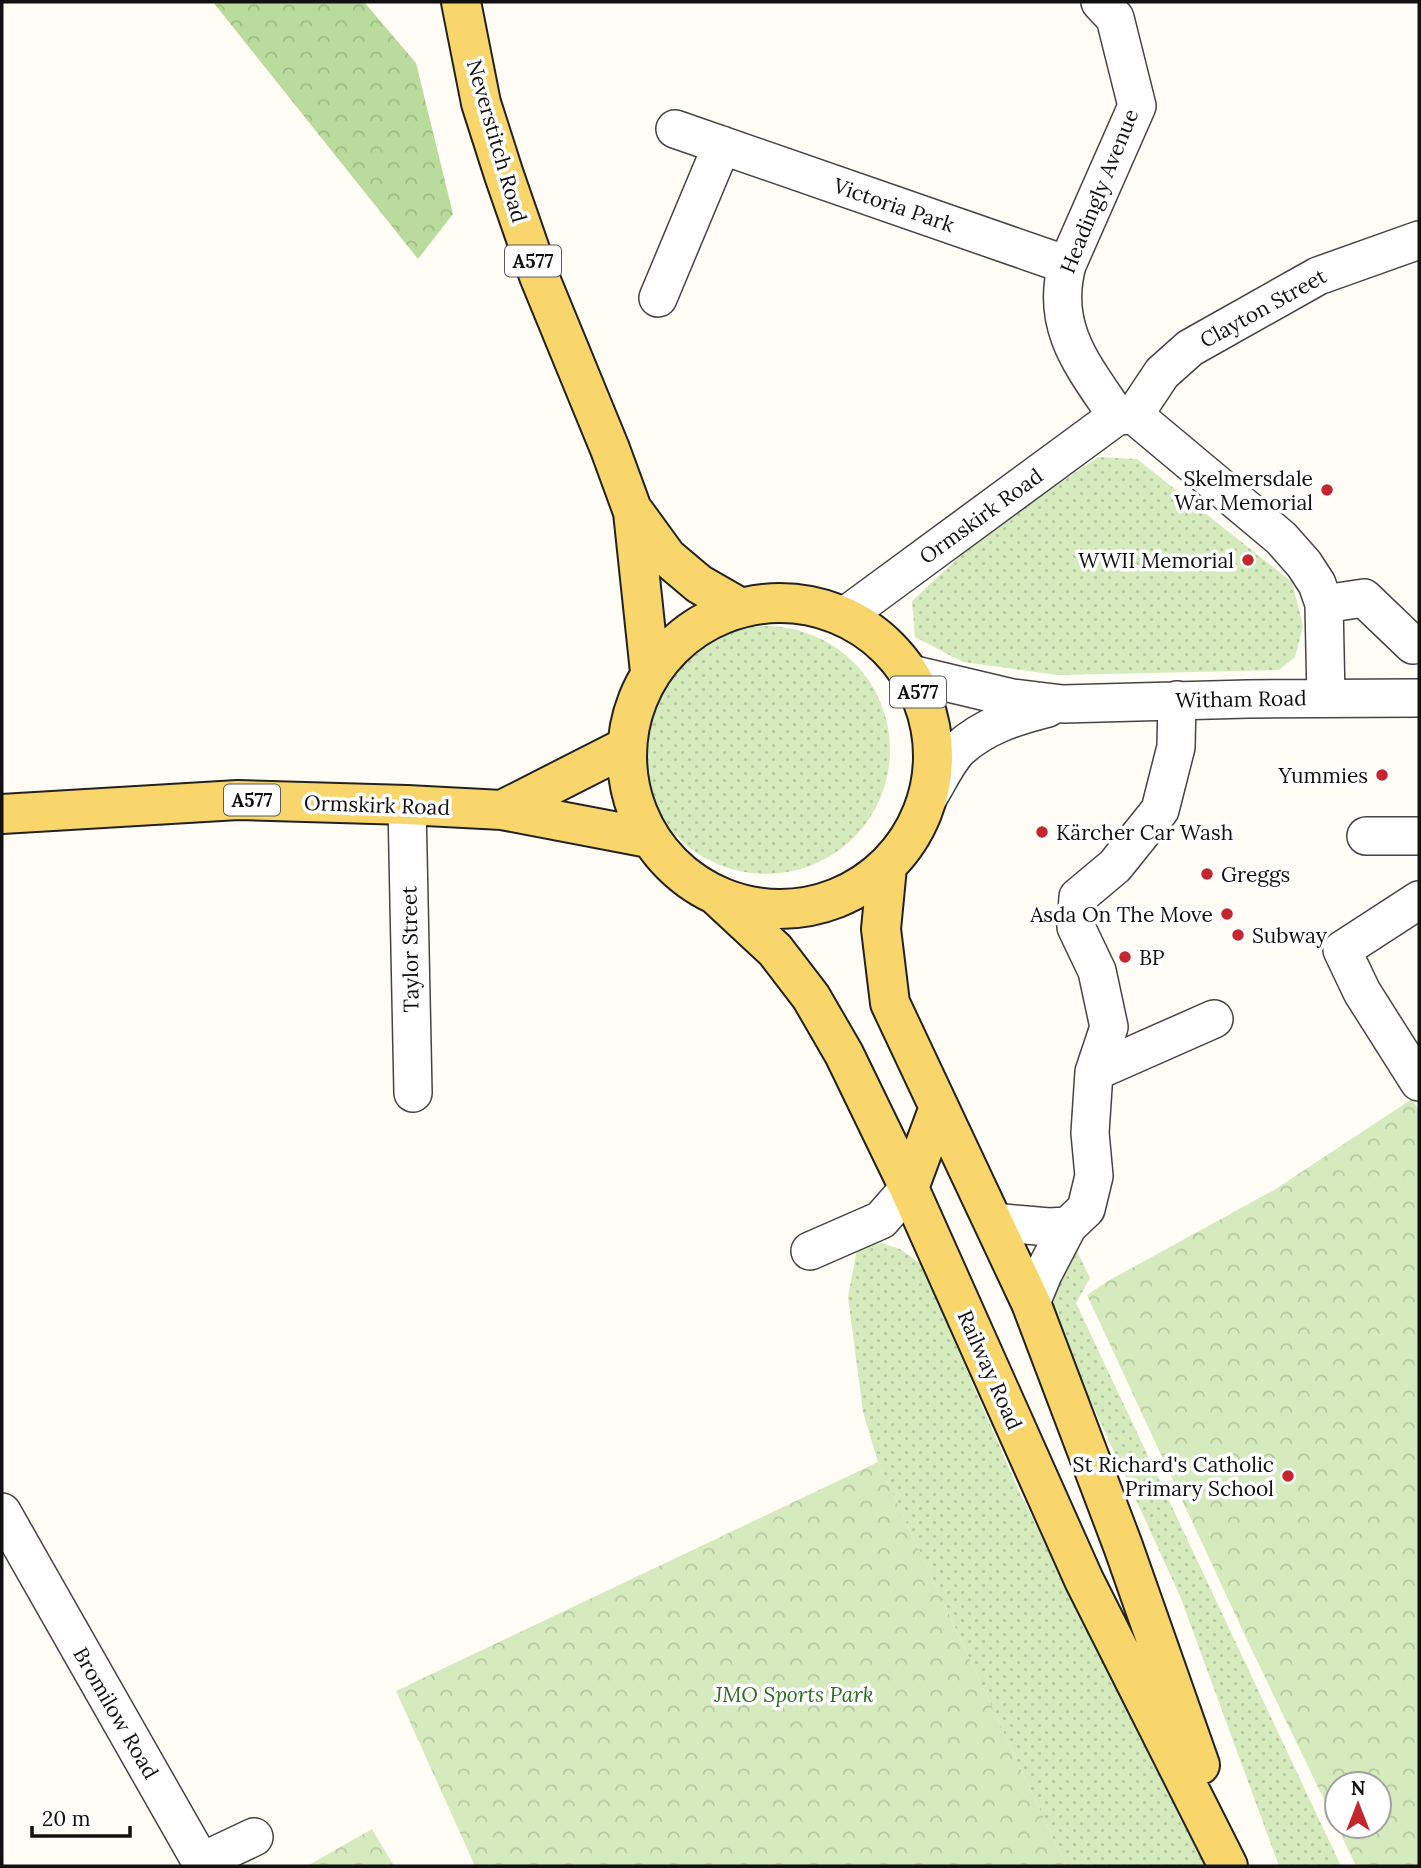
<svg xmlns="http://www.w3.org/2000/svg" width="1421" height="1868" font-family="Lora,serif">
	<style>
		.grass { fill: url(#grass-dots) }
		.forest { fill: url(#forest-crowns) }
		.park { fill: url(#park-crowns); fill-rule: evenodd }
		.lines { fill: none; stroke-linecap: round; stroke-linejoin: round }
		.minor-casing { stroke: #444; stroke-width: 40 }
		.major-casing { stroke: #222; stroke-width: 42 }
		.minor { stroke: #fff; stroke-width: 37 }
		.major { stroke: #f9d66b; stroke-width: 38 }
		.poi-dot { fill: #c4262e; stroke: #fff; stroke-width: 2.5 }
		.labels { text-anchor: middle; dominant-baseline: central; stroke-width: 7; stroke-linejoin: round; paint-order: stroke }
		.shield { fill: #fff; stroke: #585858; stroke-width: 2 }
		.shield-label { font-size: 19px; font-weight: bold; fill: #111 }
		.street-label { font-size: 21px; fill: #111; stroke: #fff }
		.poi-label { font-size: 21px; fill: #111; stroke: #fff; text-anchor: end }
		.park-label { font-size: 21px; font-style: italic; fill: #2f6b1f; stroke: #fff }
	</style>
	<defs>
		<pattern id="grass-dots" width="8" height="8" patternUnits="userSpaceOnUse" patternTransform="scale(1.75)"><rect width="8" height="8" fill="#d5ebbd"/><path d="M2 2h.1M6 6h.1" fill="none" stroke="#b6c8a1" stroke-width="1.8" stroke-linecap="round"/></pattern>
		<pattern id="forest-crowns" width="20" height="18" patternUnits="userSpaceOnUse" patternTransform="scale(1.75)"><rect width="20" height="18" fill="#b9dc9c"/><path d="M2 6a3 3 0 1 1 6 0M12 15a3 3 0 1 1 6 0" fill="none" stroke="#9ebc85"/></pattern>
		<pattern id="park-crowns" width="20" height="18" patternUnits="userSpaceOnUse" patternTransform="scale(1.75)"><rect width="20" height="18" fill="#d5ebbd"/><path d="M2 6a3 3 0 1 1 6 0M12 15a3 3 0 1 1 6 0" fill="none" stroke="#b6c8a1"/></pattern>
	</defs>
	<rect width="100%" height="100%" fill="#fffdf5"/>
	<path class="grass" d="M1098,457l39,2 155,123 11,44 -8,31 -16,13 -221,5 -95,-13 -48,-25 -3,-36 65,-61z
		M642 750a124 124 0 1 1 248 0a124 124 0 1 1-248 0Z
		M882,1243l18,6 21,15 97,225 190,377h-142l-188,-404 -15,-50 -15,-115 9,-48z
		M1076,1249l14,29 -14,25 265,563h-62l-99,-270 -126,-275 -1,-47z"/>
	<path class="forest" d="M213,2h151l52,61 37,151 -35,45z"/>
	<path class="park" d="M1412,1099l7,12v755h-63l-108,-224 -161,-347 21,-14 166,-91zM1337,1784h42v42h-42z
		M878,1462l188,404h-591l-79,-175z
		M372,1829l22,37h-87z"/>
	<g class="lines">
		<g class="minor-casing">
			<path id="minor" d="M1100,2l15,16 22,88 -70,159c-17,63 17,102 50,151
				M675,129l392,136
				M658,298l64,-153
				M1134,415l28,-42 28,-25 128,-72 101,-36
				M1117,416l17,-1 147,123 23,26 13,20 7,20 2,94
				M1324,604l40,-6 49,47
				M845,616l272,-200
				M911,674l101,24 51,6 185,-5 171,-1
				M929,796c9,-14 18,-35 30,-47 25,-23 57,-33 89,-41
				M407,805l6,288
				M1366,836h53
				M1419,900l-77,50 20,42 57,90
				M1094,1072l120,-53
				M993,1222l56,5 19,-1
				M810,1251l71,-31 28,-32
				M1031,1303l12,-29 25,-48 18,-17 8,-33 -4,-43 4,-61 15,-45 -12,-56 -21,-44 2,-30 37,-31 45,-56 16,-63 1,-47
				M2,1512l199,350 53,-25"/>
		</g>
		<g class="major-casing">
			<path id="major" d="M461,2l20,101 23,72 35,101 71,173 23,63 17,160
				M635,513l32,44 32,27 40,23
				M627 756a153 153 0 1 1 306 0a153 153 0 1 1-306 0Z
				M502,810l124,-63
				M2,814l236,-14 169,5 95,5 147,28
				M887,867l-6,62 9,74 141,300 92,243 77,219
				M718,897l57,53 36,47 33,57 65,134 175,392 144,286
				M909,1188l30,-81"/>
		</g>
		<use href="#minor" class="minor"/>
		<use href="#major" class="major"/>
	</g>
	<g class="poi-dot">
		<circle cx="1327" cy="490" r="7"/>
		<circle cx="1248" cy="560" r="7"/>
		<circle cx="1382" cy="775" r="7"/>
		<circle cx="1042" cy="832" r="7"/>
		<circle cx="1207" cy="874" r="7"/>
		<circle cx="1227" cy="914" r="7"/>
		<circle cx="1238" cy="935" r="7"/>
		<circle cx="1125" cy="957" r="7"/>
		<circle cx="1288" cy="1476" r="7"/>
	</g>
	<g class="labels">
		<g class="shield">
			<rect x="505" y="245.5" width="56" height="31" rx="5"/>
			<rect x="890" y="676.5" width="56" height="31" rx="5"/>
			<rect x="224" y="784.5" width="56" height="31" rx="5"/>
		</g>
		<g class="shield-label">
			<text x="533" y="261">A577</text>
			<text x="918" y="692">A577</text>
			<text x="252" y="800">A577</text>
		</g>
		<g class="street-label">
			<text transform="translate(497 141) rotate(74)">Neverstitch Road</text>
			<text transform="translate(1099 191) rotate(-68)">Headingly Avenue</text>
			<text transform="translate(894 205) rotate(19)">Victoria Park</text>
			<text transform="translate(1263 308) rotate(-29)">Clayton Street</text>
			<text transform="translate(981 516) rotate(-36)">Ormskirk Road</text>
			<text transform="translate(1241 699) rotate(-1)">Witham Road</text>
			<text transform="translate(377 805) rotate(2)">Ormskirk Road</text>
			<text transform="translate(410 949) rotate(-91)">Taylor Street</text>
			<text transform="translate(990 1370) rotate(66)">Railway Road</text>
			<text transform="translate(116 1713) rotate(60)">Bromilow Road</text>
		</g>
		<g class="poi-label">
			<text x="1313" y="478">Skelmersdale<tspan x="1313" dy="24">War Memorial</tspan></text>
			<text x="1234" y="560">WWII Memorial</text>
			<text x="1368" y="775">Yummies</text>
			<text x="1056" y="832" text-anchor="start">Kärcher Car Wash</text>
			<text x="1221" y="874" text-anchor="start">Greggs</text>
			<text x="1213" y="914">Asda On The Move</text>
			<text x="1252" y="935" text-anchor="start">Subway</text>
			<text x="1139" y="957" text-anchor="start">BP</text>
			<text x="1274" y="1464">St Richard's Catholic<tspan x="1274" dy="24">Primary School</tspan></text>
		</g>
		<g class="park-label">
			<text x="794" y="1694">JMO Sports Park</text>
		</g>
	</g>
	<rect width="1421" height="1868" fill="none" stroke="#111111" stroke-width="7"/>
	<g transform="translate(1358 1805)"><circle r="33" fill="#ffffff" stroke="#a0a0a0" stroke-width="2"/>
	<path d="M0-5L12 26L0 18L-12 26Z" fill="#c4262e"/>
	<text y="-10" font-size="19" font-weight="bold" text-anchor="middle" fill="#111111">N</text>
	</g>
	<path d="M32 1826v10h98v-10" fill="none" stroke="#111111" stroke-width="3.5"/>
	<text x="42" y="1826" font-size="21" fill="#111111" stroke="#ffffff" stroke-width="5" paint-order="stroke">20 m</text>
</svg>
